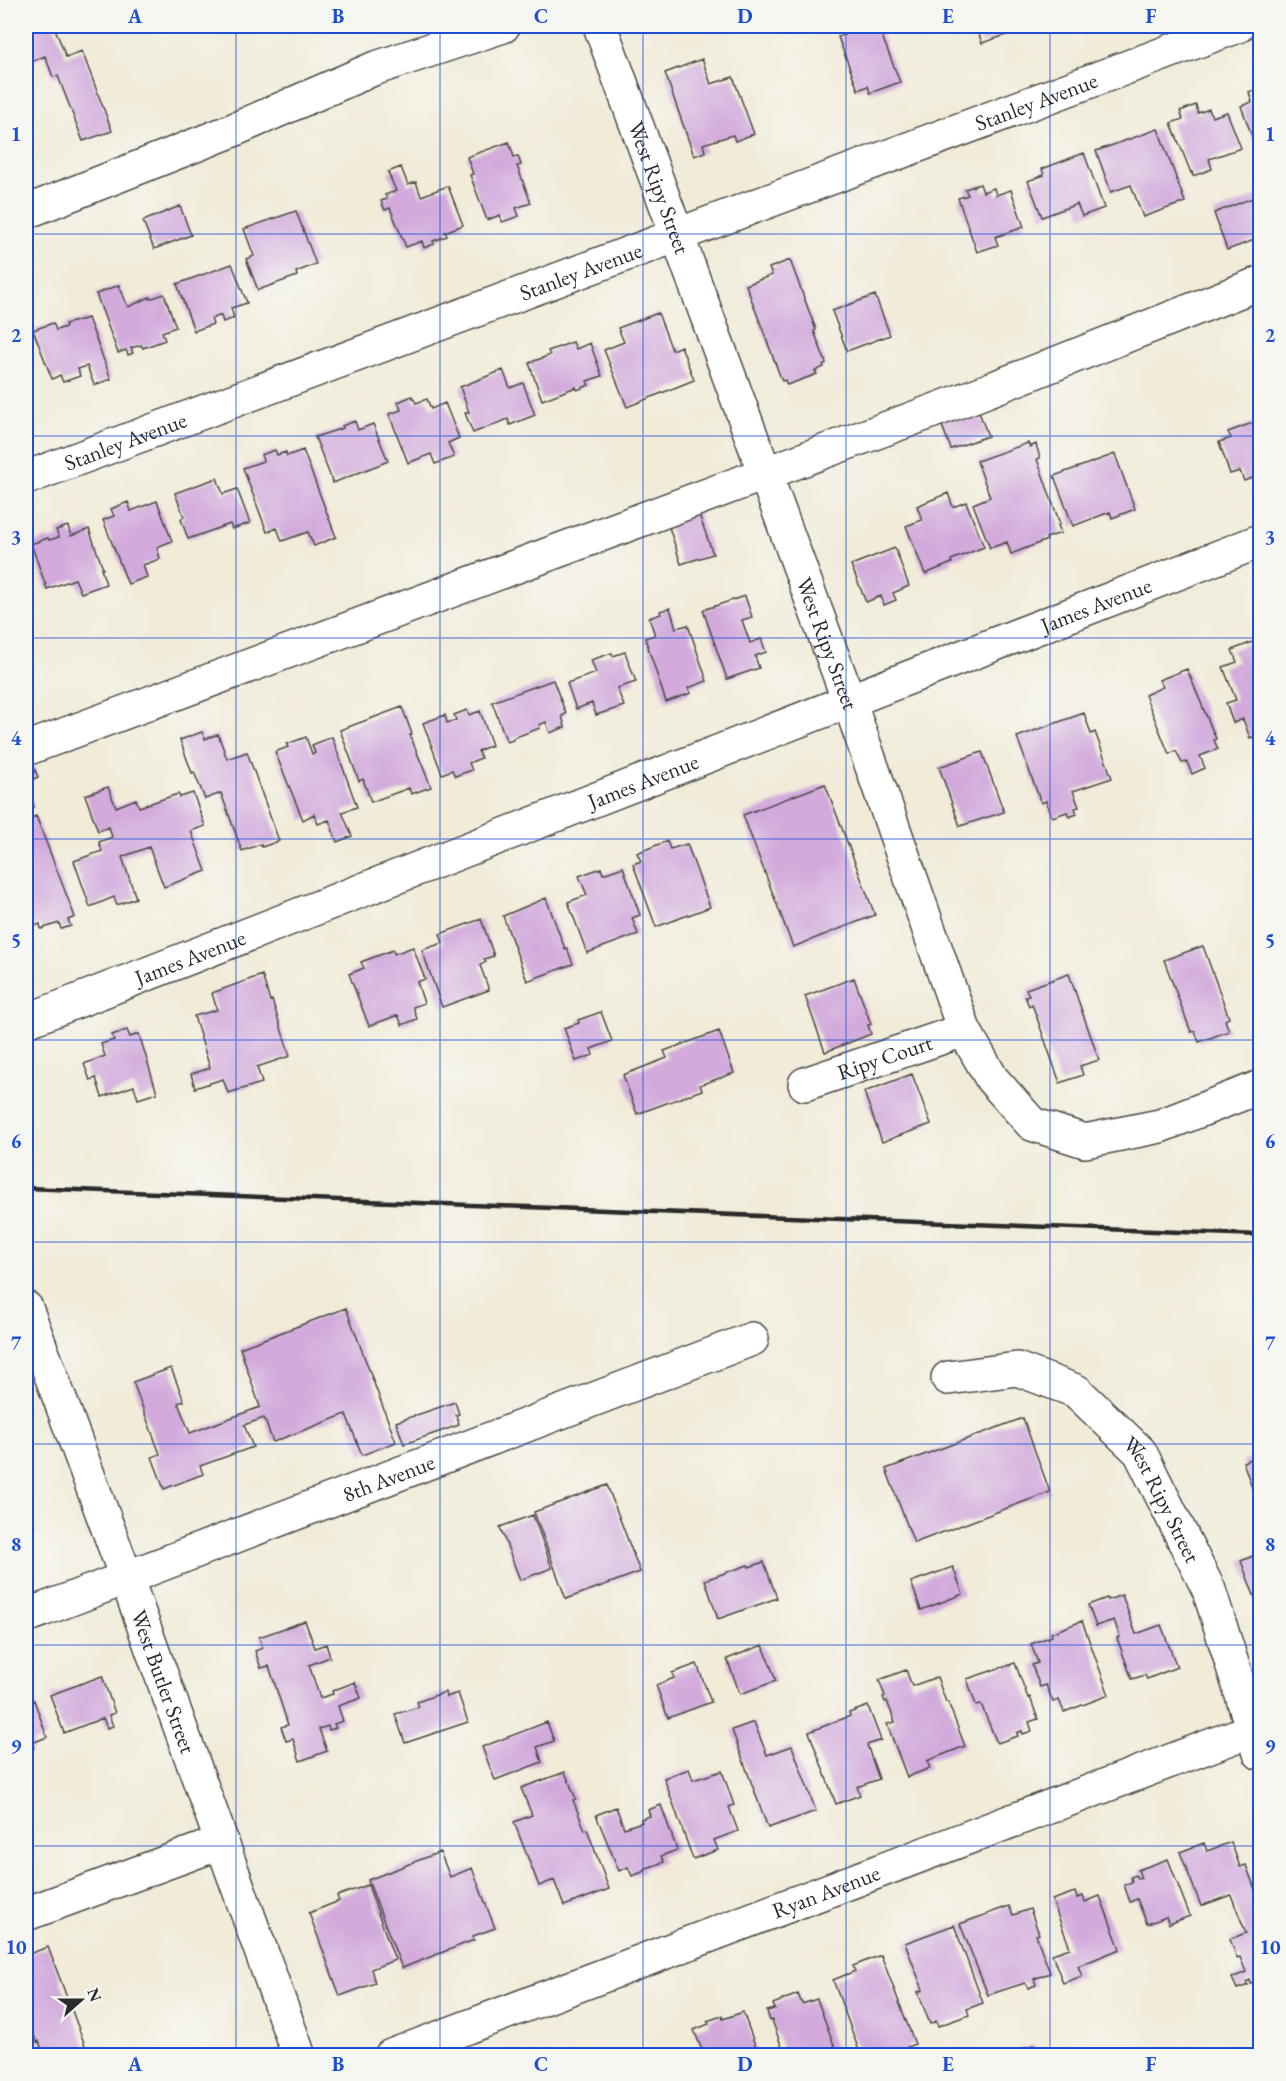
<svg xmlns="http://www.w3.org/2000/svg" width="1286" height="2081" font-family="'EB Garamond',serif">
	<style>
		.building { fill: #d2aadc }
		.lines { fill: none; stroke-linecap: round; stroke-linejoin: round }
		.minor-casing { stroke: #494845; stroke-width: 36 }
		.minor { stroke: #fff; stroke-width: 33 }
		.rail { stroke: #2b2b2b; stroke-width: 4.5 }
		.grid { fill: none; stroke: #1d4ed8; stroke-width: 1.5; stroke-opacity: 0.55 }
		.labels { text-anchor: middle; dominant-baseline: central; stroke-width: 5; stroke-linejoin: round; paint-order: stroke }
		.street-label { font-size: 22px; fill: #2b2b2b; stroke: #f6f6f2 }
		.neatline { fill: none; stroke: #1d4ed8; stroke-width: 2 }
		.grid-label { font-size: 20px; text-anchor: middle; font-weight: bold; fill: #1d4ed8 }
	</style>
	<rect width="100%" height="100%" fill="#f6f6f2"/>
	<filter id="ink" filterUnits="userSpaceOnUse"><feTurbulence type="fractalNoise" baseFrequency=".0167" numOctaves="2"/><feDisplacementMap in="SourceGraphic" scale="12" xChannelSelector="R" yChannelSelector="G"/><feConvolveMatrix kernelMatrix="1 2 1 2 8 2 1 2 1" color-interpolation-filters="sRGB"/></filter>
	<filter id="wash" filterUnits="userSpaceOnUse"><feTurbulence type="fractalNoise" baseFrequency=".008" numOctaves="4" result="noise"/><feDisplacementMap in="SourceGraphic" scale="24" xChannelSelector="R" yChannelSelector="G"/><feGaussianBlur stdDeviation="1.35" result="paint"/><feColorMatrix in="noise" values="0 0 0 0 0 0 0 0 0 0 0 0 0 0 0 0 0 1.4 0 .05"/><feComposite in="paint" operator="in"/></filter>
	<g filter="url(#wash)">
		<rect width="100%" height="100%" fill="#f1ebd8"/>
		<g id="blocks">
			<path class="building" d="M26,26h28l12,31 16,-6 30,80 -29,10 -25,-65 -5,1 -8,-21 -19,8z
				M840,26h38l22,56 -30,11 -2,-7 -10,4 -20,-53 6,-2z
				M976,26h47l1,3 -42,14z
				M702,59l9,25 22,-7 21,57 -19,7 -2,-6 -30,9 2,8 -11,4 -29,-83z
				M1260,88v48l-7,3 -12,-33 11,-4 -3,-10z
				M1196,105l2,8 11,-4 3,8 15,-5 14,36 -32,11 3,10 -19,7 -1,-4 -1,1 -20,-50 12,-4 -3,-8z
				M1158,129l27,73 -42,15 -12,-32 -20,7 -15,-41z
				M509,142l5,15 4,-1 3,9 -4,1 14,37 -15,5 3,8 -17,6 -2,-7 -13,5 -17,-45 3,-1 -6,-17z
				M1084,153l20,55 -22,8 -5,-12 -35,13 -14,-36 16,-6 -2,-6z
				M401,167l7,18 8,-3 5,14 27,-10 15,39 -18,7 2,4 -14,5 1,3 -10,4 -2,-7 -16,6 -16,-39 -5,2 -4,-9 6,-2 -2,-4 11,-4 -8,-19z
				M980,184l3,8 11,-4 2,7 15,-5 13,37 -29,10 3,8 -21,7 -19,-54 10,-3 -3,-6z
				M1260,195v23l-2,1 2,6v13l-33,12 -13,-37z
				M180,206l11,29 -37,14 -11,-28z
				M296,211l20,53 -20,8 1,4 -39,14 -12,-31 8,-3 -10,-27z
				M790,260l26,70 -2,1 12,32 -3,2 1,2 -9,4 2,3 -30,11 -2,-5 -3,1 -36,-96 26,-10 -3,-7z
				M232,264l15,39 -16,5 3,10 -11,4 -2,-7 -10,4 2,5 -19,7 -17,-47z
				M119,285l9,22 22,-10v2l14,-5 12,33 -14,5 3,8 -22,8 -2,-3 -10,3 2,5 -5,2 -2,-5 -8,3 -22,-59z
				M875,295l15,40 -43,16 -15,-40z
				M658,313l14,37 9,-4 13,34 -67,27 -23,-57 20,-8 -6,-14z
				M88,318l23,61 -17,6 -7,-19 -9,3 2,7 -17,6 -3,-7 -8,4 -19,-49 20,-7 3,7 10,-3 -1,-3z
				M573,342l3,7 14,-6 12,33 -15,5 2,4 -12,5 -1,-3 -34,13 -13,-37 21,-8 -2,-4z
				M503,370l7,18 13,-5 12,32 -25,10 -2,-6 -35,14 -8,-20 4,-1 -9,-25z
				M412,396l4,7 11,-4 4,10 14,-6 14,35 -11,5 6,14 -19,7 -4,-10 -23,9 -19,-49 12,-4 -3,-8z
				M976,404l12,32 -37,13 -12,-31z
				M1260,420v55l-16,6 -4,-10 -10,3 -11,-32 12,-4 -3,-6z
				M355,421l3,9 15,-6 15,37 -55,22 -18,-46 28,-9 -1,-2z
				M1028,443l2,4 6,-3 4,14 -3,1 23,65 -2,1 3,8 -15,5 1,2 -36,14 -4,-12 -17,6 -17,-44 17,-7 -13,-36z
				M275,450l2,5 9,-3 1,4 16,-6 33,87 -22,9 -6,-14 -26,9 -5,-13 -10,4 -24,-64 20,-7 -2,-6z
				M1115,454l20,55 -23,9 -2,-6 -37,14 -19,-50z
				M217,478l6,16 14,-5 13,34 -18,6 -2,-5 -42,15 -7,-20 3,-2 -9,-24z
				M948,493l5,14 13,-5 18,45 -33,13 1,3 -27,11 -19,-48 16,-6 -5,-14z
				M157,501l15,40 -15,6 3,12 -17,6 4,12 -19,7 -25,-64 11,-4 -3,-7 17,-7 3,9z
				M695,503l18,51 -32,10 -12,-37z
				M68,526l3,10 18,-7 14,40h-2l5,15 -25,9 -6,-14 -28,10 -16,-45 17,-6 1,2 10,-3 -3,-7z
				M895,548l14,38 -16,7 3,7 -12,5 -3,-9 -15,6 -15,-37z
				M745,596l7,21 -10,3 8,23 11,-4 5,13 -11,4 4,12 -32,11 -24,-69z
				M670,608l6,20 12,-3 19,56 -19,7 3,5 -25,9 -21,-64 10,-3 -6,-17 12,-4 -1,-3z
				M1260,639v95l-10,4 -7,-19 -10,4 -7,-20 10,-3 -13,-33 14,-5 -5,-12z
				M625,652l11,30 -19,6 7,18 -28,9 -4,-12 -16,6 -9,-26 29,-10 -5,-13 21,-7 1,3z
				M1187,669l29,70 -2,1 4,9 -18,7 5,12 -13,6 -5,-12 -5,1 -6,-12 -7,3 -24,-59 18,-8 -4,-7z
				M553,680l13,34 -4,2 3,11 -15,6 -4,-11 -7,3 1,3 -27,10v2l-6,2 -15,-40z
				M402,707l10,27 -2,1 21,52 -20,7 -2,-6 -38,14 -8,-23 -4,2 -19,-51z
				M467,710l2,5 11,-4 12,34 -14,6 3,7 -12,5 3,7 -17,6 -3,-6 -10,4 -19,-51 22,-8 2,8 9,-3 -2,-5z
				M1084,713l7,21 4,-2 17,46 -39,13 6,16 -4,1 2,6 -8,3 -2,-5 -15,5 -6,-16 -5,2 -24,-66z
				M202,732l3,7 13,-5 9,25 20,-7 32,89 -17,6 -1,-3 -19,7 -21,-58 -16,6 -11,-27 -2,1 -12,-33z
				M306,737l6,17 3,-1 -3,-8 20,-8 25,70 -15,5 10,24 -15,6 -8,-22 -11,4 -4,-10 -11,6 -28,-68 13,-5 -1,-3z
				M982,752l22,60 -44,14 -21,-59z
				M30,758l8,19 -12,5v-22z
				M26,784l8,23 -8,3z
				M825,784l50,131 -82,32 -50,-132z
				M108,787l8,20 20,-8 3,8 39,-13 2,3 13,-4 12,33 -14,5 15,40 -42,16 -15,-40 -27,10 14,41 -19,7 -3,-8 -24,10 -16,-46 28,-10 -3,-9 13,-5 -3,-10 -11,4 -13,-36z
				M36,816l39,101 -7,3 3,6 -10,3 -2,-6 -18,6 -1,-5 -14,5v-109z
				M667,841l3,8 17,-5 23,63 -54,20 -23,-63 8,-3 -4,-8z
				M623,867l17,48 -8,3 6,16 -51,19 -19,-51 19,-7 -8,-19 22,-8 2,6z
				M546,898l19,51 2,-1 6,16 -46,17 -24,-65z
				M481,919l13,37 -10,3 2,3 -6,3 9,25 -47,17 -20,-57 21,-7 -3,-9z
				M1203,946l26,72 -4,2 4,11 -30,11 -4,-11 -4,1 -27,-72z
				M413,947l12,32 -8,3 7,21 -11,4 4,12 -15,6 -4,-10 -29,11 -20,-52 15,-6 -3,-6 32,-12 1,4z
				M1069,974l30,86 -19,6 3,9 -23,8 -28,-79 -3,2 -4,-10 4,-1 -3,-6z
				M262,975l8,26 2,-1 18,56 -33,11 5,16 -34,10 -5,-14 -28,9 -4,-14 19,-6 -16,-52 23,-6 -5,-17z
				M854,978l17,46 -3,1 3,9 -46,18 -20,-56z
				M601,1012l11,29 -21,8 2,6 -17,6 -12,-33 15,-5 -1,-3z
				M127,1030l3,7 9,-3 18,59 -19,6 -4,-13 -32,11 -6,-19 -6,2 -6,-16 21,-8 -4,-12 13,-4 -2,-5z
				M719,1031l15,42 -34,12 2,5 -65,24 -14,-39 44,-17 -3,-7z
				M912,1074l19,50 -49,18 -18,-50z
				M346,1308l50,134 -34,13 -16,-41 -73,28 -9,-24 -20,7 9,22 -53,19 3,8 -39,15 -12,-32 8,-3 -27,-72 38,-14 13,33 -6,2 12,30 70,-26 -20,-59z
				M455,1402l4,12 -3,1 3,10 -55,19 -8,-22z
				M1023,1418l27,74 -136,51 -28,-74z
				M1260,1455v46l-3,-9 -3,1 -11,-31z
				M607,1485l33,87 -74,27 -32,-87z
				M26,1502l9,24 -9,3z
				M533,1515l19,53 -32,12 -20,-53z
				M1260,1553v58l-19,-50z
				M764,1562l13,36 -59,21 -13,-39 43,-15 1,2z
				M953,1567l10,27 -42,16 -10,-28z
				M1122,1595l14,39 25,-9 16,42 -30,12 -2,-4 -13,4 -15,-41 3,-1 -6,-17 -18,6 -8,-21 19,-7 1,2z
				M305,1621l10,27 11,-4 4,13 -21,8 11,33 13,-4 -1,-3 23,-9 6,16 -23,8 5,15 -9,3 2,4 -7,2 -1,-4 -9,3 8,22 -27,10 -7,-22 -7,2 -5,-14 7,-2 -19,-59 -8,2 -6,-17 8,-3 -4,-11z
				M1082,1621l27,74 -45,17 -5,-12 -6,2 -7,-17 -6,2 -8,-22 6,-2 -7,-19 21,-8 -1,-3z
				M763,1645l13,36 -36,13 -13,-35z
				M1015,1663l13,35 2,-1 8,22 -9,3 3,9 -9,3 -1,-3 -5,2 1,3 -21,7 -16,-39 -5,1 -9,-26z
				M697,1664l14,38 -43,16 -12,-33 18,-7 -2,-5z
				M906,1670l6,16 25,-9 9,25h2l17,44 -38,15 3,7 -23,9 -20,-53 8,-2 -8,-21 -2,1 -2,-5 2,-1 -6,-16z
				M102,1676l13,37 -6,2 4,11 -6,2 -4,-10 -39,15 -14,-38z
				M445,1692l1,5 12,-4 10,29 -63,21 -10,-29 24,-7 -2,-5z
				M34,1700l13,37 -15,6 2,5 -8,6v-50z
				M868,1706l13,34 -14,5 12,34 -22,8 3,8 -24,9 -27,-72 41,-16 -1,-3z
				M547,1722l7,19 -17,6 5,15 -47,18 -13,-33z
				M754,1722l13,33 25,-9 24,65 -48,17 -36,-98z
				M689,1769l4,11 29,-9 12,34 -5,2 9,24 -24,9 4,10 -25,9 -29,-81z
				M565,1772l11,27 -3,1 12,30 2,-1 22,60 -45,17 -10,-26 -15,6 -25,-64 18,-7 -11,-27z
				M661,1805l16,45 -16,6 3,6 -20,7 1,2 -13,5 -4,-9 -9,4 -23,-56 20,-8 8,21 18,-6 -1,-3 9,-3 -2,-6z
				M1231,1842l9,25 6,-2 14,38v77l-9,4 -1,-4 -4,2 2,3 -11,4 -5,-11 14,-6 -6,-15 -3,1 -7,-19 16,-6 -15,-38 -30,11 -21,-54 24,-9 3,8z
				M440,1852l10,25 22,-9 23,60 -22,8 1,4 -72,28 -34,-88z
				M1168,1859l22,57 -21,8 -3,-7 -19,7 -10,-25 -7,3 -6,-17 8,-3 -1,-5 5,-2 2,4 3,-1 -3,-8z
				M368,1885l27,75 -24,9 4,14 -35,13 -31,-83 30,-12 -2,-5z
				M1075,1892l2,6 6,-2 2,6 15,-6 20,53 -42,17 4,10 -19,7 -11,-29 18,-6 -18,-48z
				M1009,1906l4,9 17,-6 9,25 -3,1 14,38 -16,6 2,6 -8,3 -3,-5 -37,12 -28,-71z
				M954,1925l29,78 -16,6 2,6 -31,11 -2,-5 -6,3 -12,-32 5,-2 -18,-47z
				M48,1947l41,109h-45l-5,-15 -2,1 -5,-11 -6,3v-15l5,-2 -5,-14v-48z
				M881,1955l34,89 -8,3 3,9h-13l-1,-4 -9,4h-26l-28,-76 22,-9 -2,-5z
				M798,1994l4,10 15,-5 21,57h-53l-13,-36 -2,1 -3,-10 8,-2 -2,-5z
				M743,2012l16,44 -55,-1 -10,-25 15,-6 -2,-3 15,-5 1,3z
				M1034,2045l4,11h-33v-1z"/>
		</g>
	</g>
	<g filter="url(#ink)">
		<use href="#blocks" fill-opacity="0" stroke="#494845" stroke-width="1.5"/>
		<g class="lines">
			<g class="minor-casing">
				<g id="minor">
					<path id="s1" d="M600,26l249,675 115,329 28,49 40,45 53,17 75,-15 100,-39"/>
					<path d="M26,212l205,-81 142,-62 130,-43"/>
					<path id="s2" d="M26,478l1212,-452"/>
					<path d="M26,749l950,-354 284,-112"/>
					<path id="s3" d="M26,1021l1234,-480"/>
					<path id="s4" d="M805,1084l159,-54"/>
					<path id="s5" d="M26,1308l100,269 173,479"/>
					<path id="s6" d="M948,1378l69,-9 59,22 64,61 69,138 51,163"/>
					<path id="s7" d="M26,1616l726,-277"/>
					<path d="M26,1914l196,-72"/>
					<path id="s8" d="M391,2056l869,-329"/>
				</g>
			</g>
			<use href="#minor" class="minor"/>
			<path class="rail" d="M26,1188l1234,47"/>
		</g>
	</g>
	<path class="grid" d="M236,26v2030M440,26v2030M643,26v2030M846,26v2030M1050,26v2030M26,234h1234M26,436h1234M26,638h1234M26,839h1234M26,1040h1234M26,1242h1234M26,1444h1234M26,1645h1234M26,1846h1234"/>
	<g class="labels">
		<g class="street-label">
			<text stroke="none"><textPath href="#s2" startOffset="1078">Stanley Avenue</textPath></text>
			<text stroke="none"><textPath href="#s1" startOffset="172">West Ripy Street</textPath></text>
			<text stroke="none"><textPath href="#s2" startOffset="592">Stanley Avenue</textPath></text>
			<text stroke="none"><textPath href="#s2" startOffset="106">Stanley Avenue</textPath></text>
			<text stroke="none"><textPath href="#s3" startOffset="1148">James Avenue</textPath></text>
			<text stroke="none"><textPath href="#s1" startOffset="658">West Ripy Street</textPath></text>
			<text stroke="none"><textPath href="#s3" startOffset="662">James Avenue</textPath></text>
			<text stroke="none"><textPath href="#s3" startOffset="176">James Avenue</textPath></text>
			<text stroke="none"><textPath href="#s4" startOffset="84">Ripy Court</textPath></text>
			<text stroke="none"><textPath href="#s7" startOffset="388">8th Avenue</textPath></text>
			<text stroke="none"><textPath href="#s6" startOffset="273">West Ripy Street</textPath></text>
			<text stroke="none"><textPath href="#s5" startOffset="398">West Butler Street</textPath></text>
			<text stroke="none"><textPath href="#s8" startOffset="465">Ryan Avenue</textPath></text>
		</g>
	</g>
	<rect width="1286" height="2081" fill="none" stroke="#f6f6f2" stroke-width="66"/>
	<g transform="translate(81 2000) rotate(69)" stroke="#f6f6f2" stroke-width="4.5" paint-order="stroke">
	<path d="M0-4.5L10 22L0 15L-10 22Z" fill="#2b2b2b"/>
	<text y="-9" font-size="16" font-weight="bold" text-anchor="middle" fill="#2b2b2b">N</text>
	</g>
	<rect x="33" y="33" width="1220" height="2015" class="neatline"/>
	<g class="grid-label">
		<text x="135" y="23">A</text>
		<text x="338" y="23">B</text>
		<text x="541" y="23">C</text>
		<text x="745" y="23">D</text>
		<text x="948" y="23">E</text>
		<text x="1151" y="23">F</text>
		<text x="16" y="141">1</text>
		<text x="1270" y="141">1</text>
		<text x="16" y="342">2</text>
		<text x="1270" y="342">2</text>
		<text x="16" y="544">3</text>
		<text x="1270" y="544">3</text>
		<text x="16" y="745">4</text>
		<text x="1270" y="745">4</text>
		<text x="16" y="947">5</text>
		<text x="1270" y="947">5</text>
		<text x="16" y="1148">6</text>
		<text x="1270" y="1148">6</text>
		<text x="16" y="1350">7</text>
		<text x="1270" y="1350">7</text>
		<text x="16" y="1551">8</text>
		<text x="1270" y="1551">8</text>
		<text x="16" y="1753">9</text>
		<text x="1270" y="1753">9</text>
		<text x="16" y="1954">10</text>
		<text x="1270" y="1954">10</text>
		<text x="135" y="2071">A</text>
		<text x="338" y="2071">B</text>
		<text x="541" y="2071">C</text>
		<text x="745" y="2071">D</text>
		<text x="948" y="2071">E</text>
		<text x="1151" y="2071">F</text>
	</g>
</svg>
